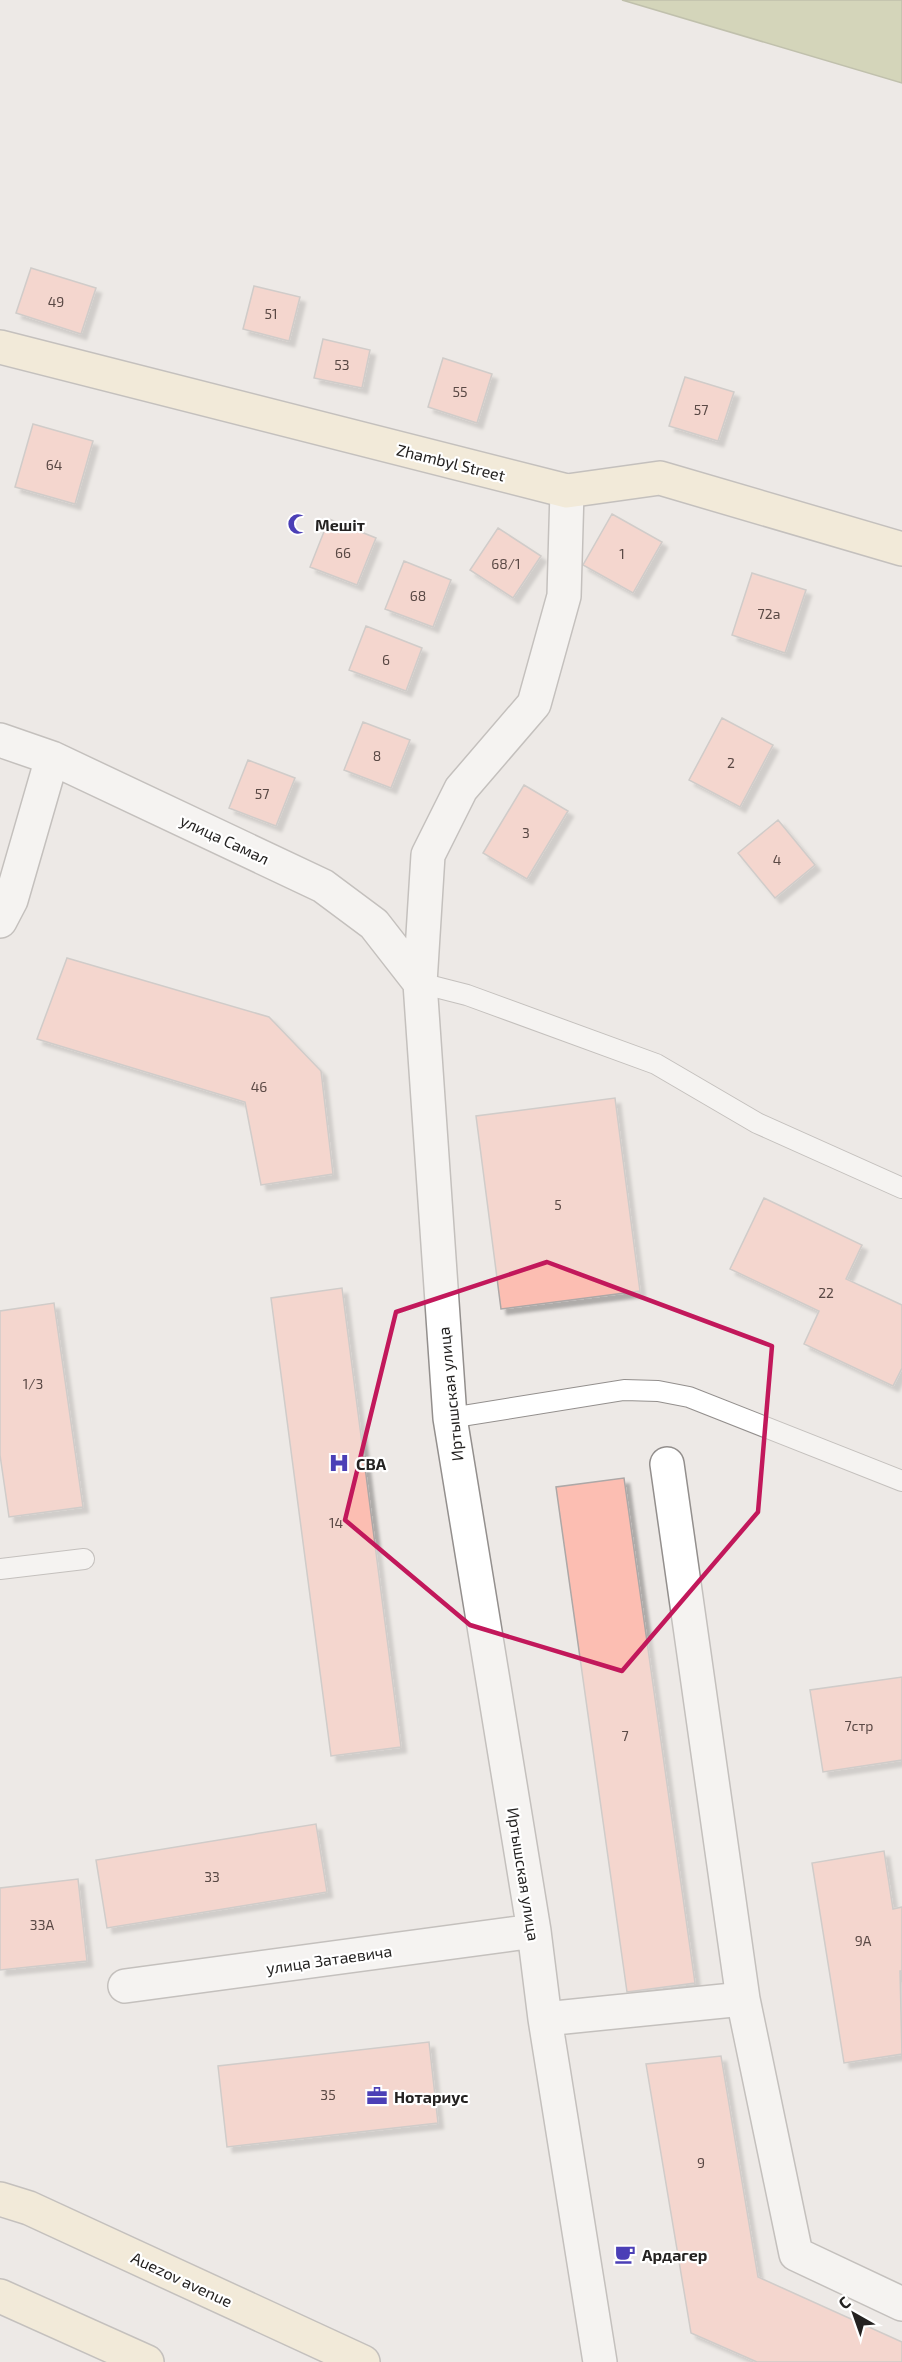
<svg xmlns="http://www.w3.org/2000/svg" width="902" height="2362" font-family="'Exo 2',sans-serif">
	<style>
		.water { fill: #b5bc85; stroke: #8a8e67; stroke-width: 1.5 }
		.building { fill: #fcbeb2; stroke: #ada8a7; stroke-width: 1.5; filter: url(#shadow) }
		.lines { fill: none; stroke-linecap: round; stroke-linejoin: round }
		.lane-casing { stroke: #938f8d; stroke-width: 22 }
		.street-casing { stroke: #938f8d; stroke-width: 36 }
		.secondary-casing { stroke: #938f8d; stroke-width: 36 }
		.lane { stroke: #fff; stroke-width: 20 }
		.street { stroke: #fff; stroke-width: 33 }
		.secondary { stroke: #f8ebca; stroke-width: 33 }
		.marked { fill: none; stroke: #c2185b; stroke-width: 4.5; stroke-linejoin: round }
		.labels { text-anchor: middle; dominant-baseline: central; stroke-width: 4.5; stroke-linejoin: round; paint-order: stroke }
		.number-label { font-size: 14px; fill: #5a4945 }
		.street-label { font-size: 16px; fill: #242221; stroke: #fff }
		.poi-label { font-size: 16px; font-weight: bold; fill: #242221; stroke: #fff; text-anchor: start }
	</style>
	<defs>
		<filter id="shadow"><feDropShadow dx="5.5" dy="5.5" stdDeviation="1.5" flood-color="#0004"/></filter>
	</defs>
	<rect width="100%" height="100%" fill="#ede9e6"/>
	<path class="water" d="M622,0h280v83z"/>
	<path class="building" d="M31,268l65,20 -15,46 -65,-21z
		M254,286l46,11 -11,44 -46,-12z
		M323,339l47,11 -8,38 -48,-10z
		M443,358l49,16 -15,49 -49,-16z
		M685,377l49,15 -16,49 -49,-15z
		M33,424l60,17 -18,63 -60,-17z
		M612,514l50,28 -29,51 -50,-28z
		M329,519l47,19 -19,47 -47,-18z
		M498,528l43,28 -28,42 -43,-28z
		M404,561l47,19 -18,47 -48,-18z
		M752,573l54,17 -21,63 -53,-18z
		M366,626l56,22 -16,43 -57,-21z
		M722,718l51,27 -33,62 -51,-27z
		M363,722l47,18 -19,48 -47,-18z
		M248,760l47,18 -19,48 -47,-18z
		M524,785l44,26 -41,68 -44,-26z
		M778,820l37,45 -40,33 -37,-45z
		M67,958l202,59 52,54 12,103 -72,11 -16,-83 -208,-63z
		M615,1098l25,193 -139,18 -25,-193z
		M764,1198l98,47 -16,34 56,26v63l-9,18 -89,-42 15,-33 -89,-42z
		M342,1288l59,459 -70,9 -60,-458z
		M54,1303l29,204 -74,10 -9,-62v-144z
		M624,1478l71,505 -68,9 -71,-505z
		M902,1677v83l-79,12 -13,-82z
		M316,1824l11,68 -220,36 -11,-68z
		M884,1851l9,58 9,-2v64h-2l2,83 -58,9 -32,-200z
		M78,1879l9,82 -87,9v-82z
		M429,2042l9,81 -211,24 -9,-81z
		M721,2056l37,221 144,65v20h-145l-66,-29 -45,-269z"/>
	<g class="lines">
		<g class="lane-casing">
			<path id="lane" d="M420,983l47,12 189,69 101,59 145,65
				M450,1418l174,-28 34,1 31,6 213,84
				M0,1569l84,-10"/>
		</g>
		<g class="street-casing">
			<path id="street" d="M567,491l-3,105 -30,108 -73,85 -33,66 -8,128 30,435 84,513 11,88 55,343
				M0,740l52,18 271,128 51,38 46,59
				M0,921l11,-21 41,-142
				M125,1986l409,-55
				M743,1999l53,255 106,50
				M545,2019l198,-20 -76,-535"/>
		</g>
		<g class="secondary-casing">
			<path id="secondary" d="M0,347l567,144 93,-13 242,71
				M0,2199l29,9 334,154
				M0,2296l147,66"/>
		</g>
		<use href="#lane" class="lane"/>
		<use href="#street" class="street"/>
		<use href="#secondary" class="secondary"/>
	</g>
	<path d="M0 0H902V2362H0ZM547,1262l225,84 -14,166 -136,159 -152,-46 -125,-105 51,-208z" fill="#ede9e6" fill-opacity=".55" fill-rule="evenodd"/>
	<path class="marked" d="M547,1262l225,84 -14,166 -136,159 -152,-46 -125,-105 51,-208z"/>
	<defs>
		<g id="mosque-bare" transform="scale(1.62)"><path d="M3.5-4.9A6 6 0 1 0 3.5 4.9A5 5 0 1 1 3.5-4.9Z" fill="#4b3fb6" stroke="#fff" stroke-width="2.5" paint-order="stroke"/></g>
		<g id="hospital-bare" transform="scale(1.62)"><path d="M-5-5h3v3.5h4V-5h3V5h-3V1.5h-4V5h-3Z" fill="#4b3fb6" stroke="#fff" stroke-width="2.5" paint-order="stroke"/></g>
		<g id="office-bare" transform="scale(1.62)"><path d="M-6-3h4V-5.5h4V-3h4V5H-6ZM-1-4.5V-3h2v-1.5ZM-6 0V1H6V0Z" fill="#4b3fb6" stroke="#fff" stroke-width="2.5" paint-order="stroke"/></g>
		<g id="cafe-bare" transform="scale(1.62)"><path d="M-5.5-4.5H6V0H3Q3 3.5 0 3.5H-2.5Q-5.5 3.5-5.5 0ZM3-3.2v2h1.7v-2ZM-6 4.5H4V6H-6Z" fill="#4b3fb6" stroke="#fff" stroke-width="2.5" paint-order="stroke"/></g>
	</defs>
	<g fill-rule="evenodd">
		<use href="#mosque-bare" x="298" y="524"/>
		<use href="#hospital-bare" x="339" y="1463"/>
		<use href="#office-bare" x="377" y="2096"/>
		<use href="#cafe-bare" x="625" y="2254"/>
	</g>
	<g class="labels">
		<g class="number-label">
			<text x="56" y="301">49</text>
			<text x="271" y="313">51</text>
			<text x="342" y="364">53</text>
			<text x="460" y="391">55</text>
			<text x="701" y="409">57</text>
			<text x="54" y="464">64</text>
			<text x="343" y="552">66</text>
			<text x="622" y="553">1</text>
			<text x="506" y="563">68/1</text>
			<text x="418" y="595">68</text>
			<text x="769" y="613">72а</text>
			<text x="386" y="659">6</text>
			<text x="377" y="755">8</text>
			<text x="731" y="762">2</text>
			<text x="262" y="793">57</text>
			<text x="526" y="832">3</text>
			<text x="777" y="859">4</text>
			<text x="259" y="1086">46</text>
			<text x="558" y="1204">5</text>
			<text x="826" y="1292">22</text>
			<text x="33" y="1383">1/3</text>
			<text x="336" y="1522">14</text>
			<text x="859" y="1725">7стр</text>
			<text x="625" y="1735">7</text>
			<text x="212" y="1876">33</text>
			<text x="42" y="1924">33А</text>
			<text x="863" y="1940">9А</text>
			<text x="328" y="2094">35</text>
			<text x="701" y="2162">9</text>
		</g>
		<g class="street-label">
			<text transform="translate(451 462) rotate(14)">Zhambyl Street</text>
			<text transform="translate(225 839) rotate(25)">улица Самал</text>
			<text transform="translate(450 1394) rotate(-96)">Иртышская улица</text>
			<text transform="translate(524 1874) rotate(81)">Иртышская улица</text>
			<text transform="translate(329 1959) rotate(-8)">улица Затаевича</text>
			<text transform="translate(182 2279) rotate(25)">Auezov avenue</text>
		</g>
		<g class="poi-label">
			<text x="315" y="524">Мешіт</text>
			<text x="356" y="1463">СВА</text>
			<text x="394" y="2096">Нотариус</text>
			<text x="642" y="2254">Ардагер</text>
		</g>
	</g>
	<g transform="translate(854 2314) rotate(320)" stroke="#ffffff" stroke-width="4.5" paint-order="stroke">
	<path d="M0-4.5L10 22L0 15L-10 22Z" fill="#242221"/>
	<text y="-9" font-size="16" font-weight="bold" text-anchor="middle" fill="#242221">С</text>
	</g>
</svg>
